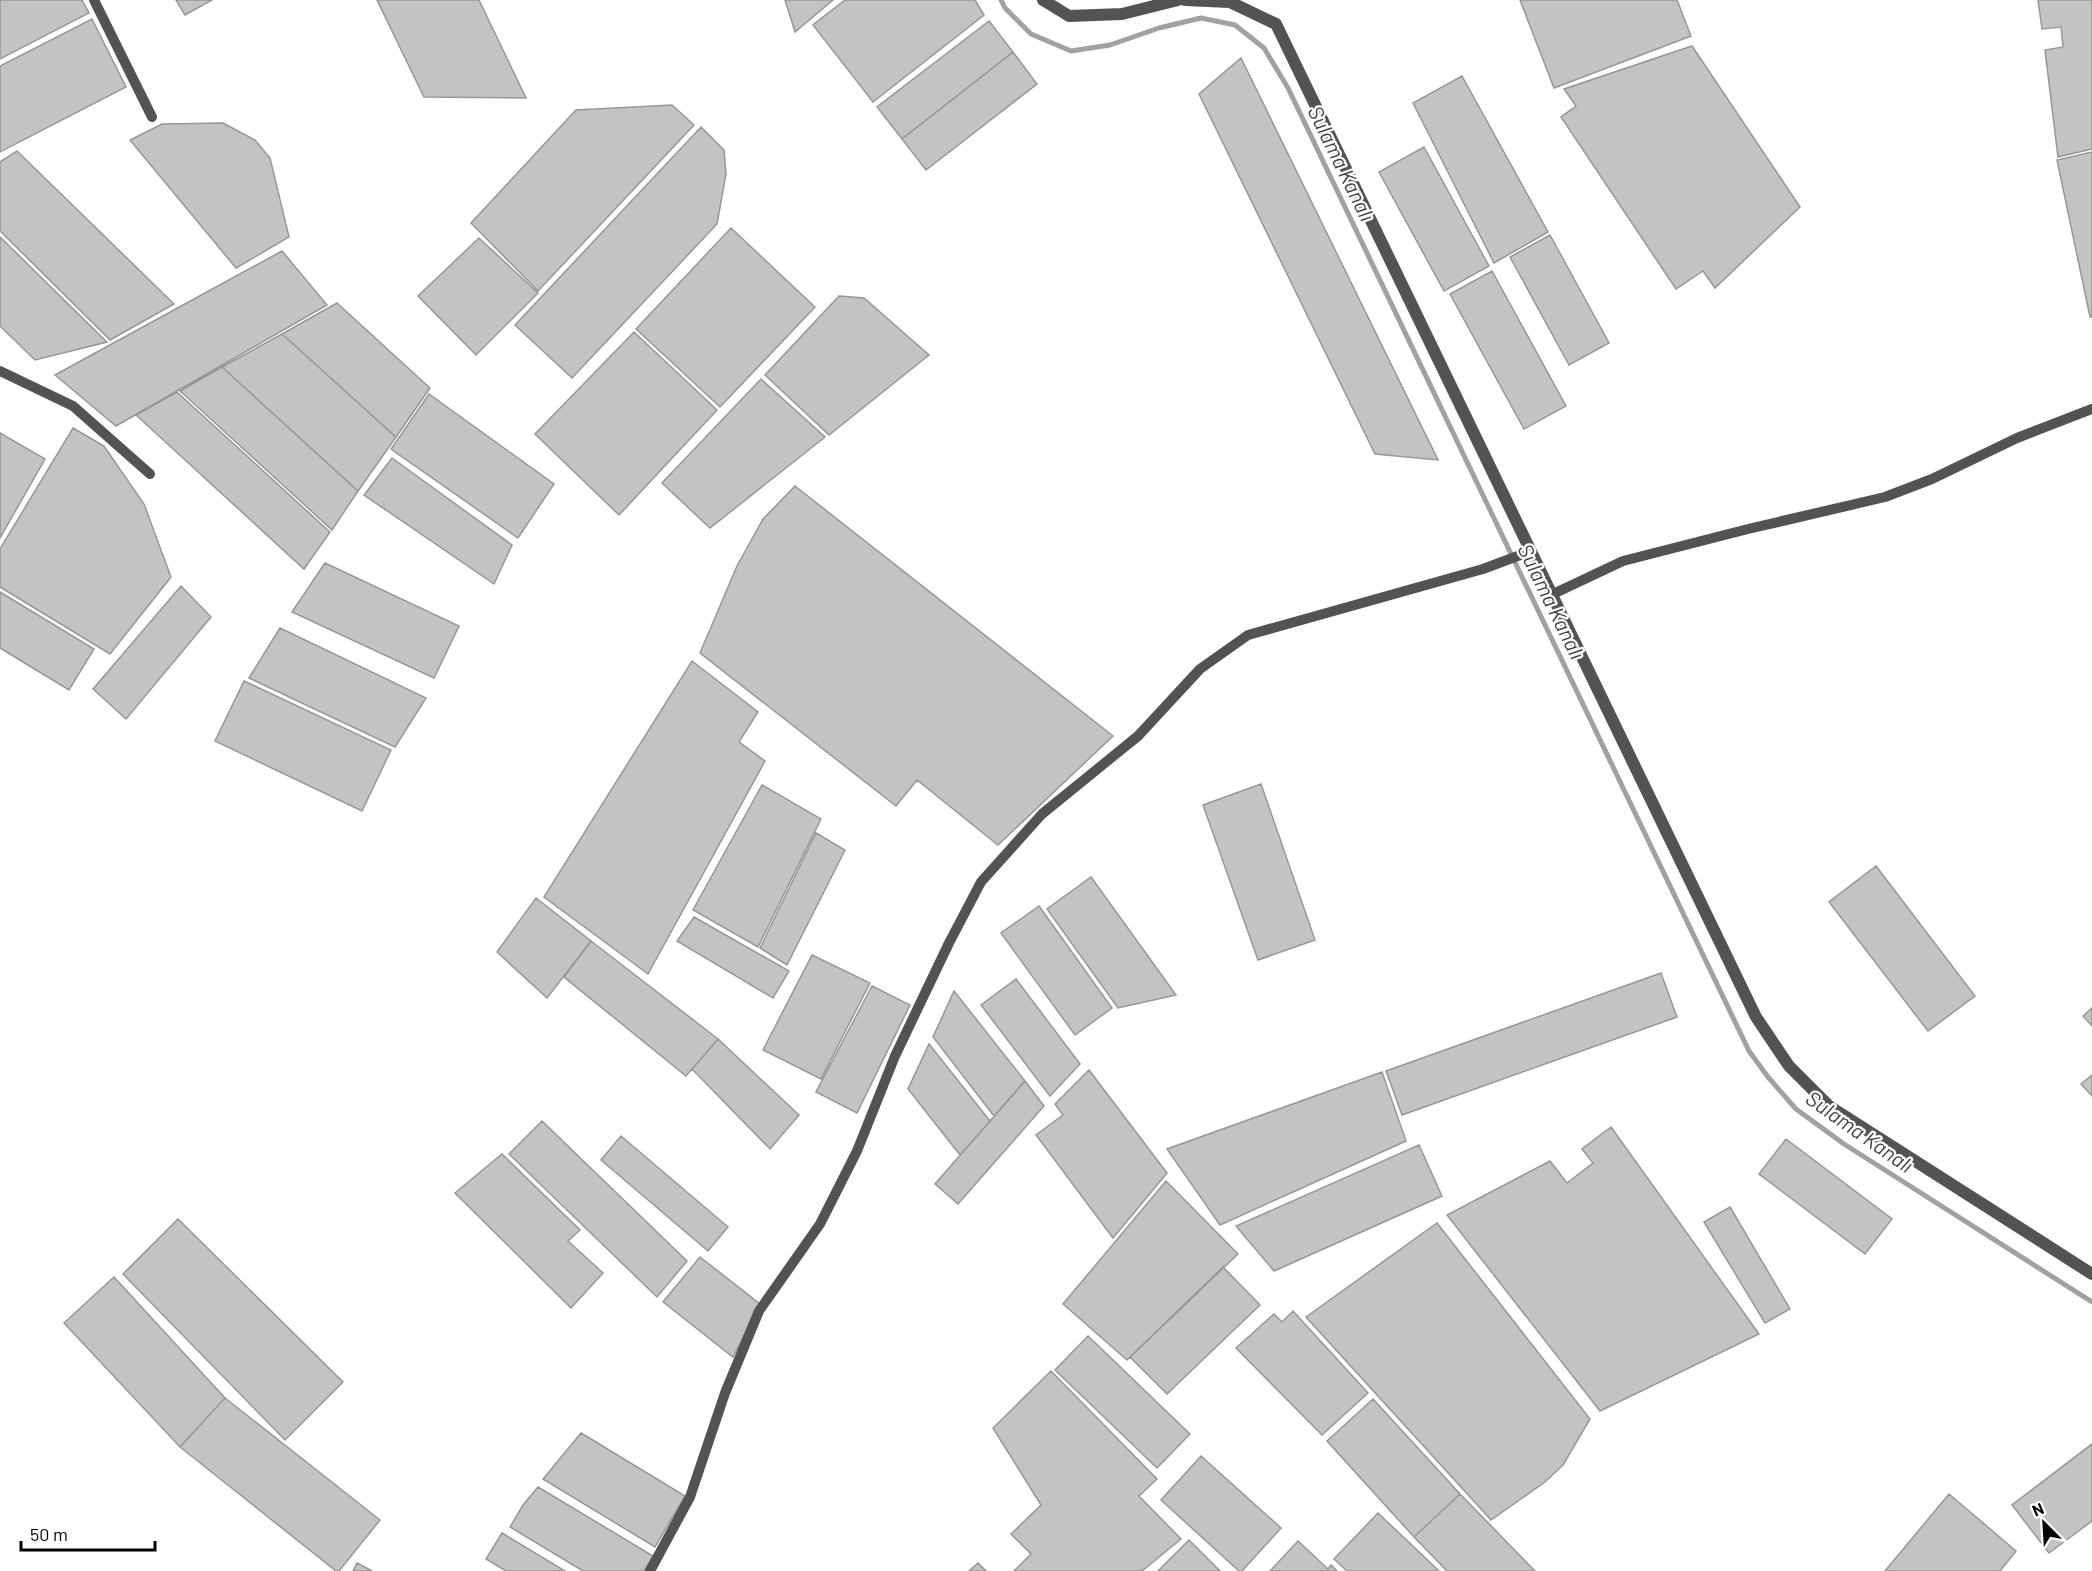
<svg xmlns="http://www.w3.org/2000/svg" width="2092" height="1571" font-family="Barlow,sans-serif">
	<style>
		.lines { fill: none; stroke-linecap: round; stroke-linejoin: round }
		.stream { stroke: #a1a1a1; stroke-width: 5 }
		.building { fill: #c3c3c3; stroke: #979797; stroke-width: 1.5 }
		.lane { stroke: #535353; stroke-width: 10 }
		.street { stroke: #535353; stroke-width: 12 }
		.labels { text-anchor: middle; dominant-baseline: central; stroke-width: 4.5; stroke-linejoin: round; paint-order: stroke }
		.water-label { font-size: 21px; font-style: italic; fill: #424242; stroke: #fff }
	</style>
	<rect width="100%" height="100%" fill="#fff"/>
	<g class="lines">
		<path class="stream" d="M1001,0l4,8 26,26 40,17 39,-6 49,-17 42,-10 34,7 29,23 24,40 461,963 19,26 28,32 48,35 248,158"/>
	</g>
	<path class="building" d="M0,0h82l7,13 -89,46z
		M176,0h36l-27,15z
		M377,0h102l47,98 -102,-1z
		M785,0h48l-38,32z
		M845,0h130l9,15 -111,87 -60,-77z
		M1520,0h157l14,36 -137,52z
		M2038,0h54v149l-34,8 -13,-107 18,-3 -2,-20 -19,2z
		M92,19l34,68 -126,65v-86z
		M989,21l24,31 -111,87 -25,-32z
		M1692,46l108,161 -85,81 -12,-17 -27,18 -115,-172 15,-11 -12,-17z
		M1013,52l24,32 -111,86 -24,-31z
		M1241,58l197,402 -63,-6 -176,-360z
		M1462,76l86,156 -54,31 -81,-160z
		M672,105l22,20 -156,166 -67,-68 105,-113z
		M223,123l32,17 15,18 19,79 -53,31 -106,-128 32,-16z
		M701,127l23,23 2,24 -9,50 -145,154 -57,-53z
		M1424,147l65,119 -45,25 -65,-119z
		M17,151l157,153 -64,36 -110,-109v-69z
		M2092,152v165h-2l-33,-157z
		M731,228l84,79 -95,100 -84,-78z
		M1550,235l59,108 -40,22 -59,-108z
		M0,237l107,105 -72,18 -35,-34z
		M479,238l59,55 -62,62 -58,-59z
		M282,251l45,54 -211,121 -61,-51z
		M1492,271l74,135 -42,23 -74,-135z
		M839,296l25,2 65,57 -100,80 -64,-60z
		M337,303l93,85 -34,49 -114,-103z
		M634,332l83,78 -98,105 -84,-81z
		M282,334l114,103 -38,54 -136,-124z
		M222,367l136,124 -26,39 -152,-139z
		M761,379l64,58 -115,91 -48,-45z
		M177,392l153,140 -26,37 -168,-154z
		M429,394l125,90 -36,54 -127,-89z
		M73,428l31,18 40,58 27,73 -61,77 -110,-67v-38z
		M0,433l45,26 -45,79z
		M392,458l120,87 -18,39 -130,-89z
		M795,486l318,250 -115,109 -81,-65 -21,26 -196,-153 37,-87 26,-47z
		M325,563l134,63 -25,52 -142,-66z
		M181,586l30,31 -85,102 -33,-30z
		M0,592l94,57 -25,41 -69,-42z
		M280,628l146,70 -31,49 -146,-69z
		M692,661l66,51 -19,30 26,19 -117,213 -104,-77z
		M244,681l147,69 -29,61 -147,-70z
		M1261,784l54,156 -57,20 -55,-155z
		M762,785l59,34 -63,128 -65,-37z
		M816,833l29,17 -58,115 -27,-17z
		M1876,866l99,130 -47,35 -99,-129z
		M1091,877l85,118 -58,13 -71,-99z
		M536,898l55,43 -44,57 -50,-46z
		M1039,906l73,102 -37,27 -74,-102z
		M694,917l95,54 -16,27 -96,-57z
		M591,941l127,98 -32,37 -122,-99z
		M812,955l58,28 -49,96 -58,-29z
		M1661,973l16,44 -275,98 -16,-44z
		M1016,979l64,85 -30,32 -69,-91z
		M872,986l38,19 -53,108 -41,-21z
		M954,991l71,90 -31,35 -61,-79z
		M2092,1008v18l-9,-10z
		M718,1039l81,76 -29,34 -78,-80z
		M929,1044l61,77 -30,34 -52,-66z
		M1089,1070l78,103 -54,65 -77,-103 27,-20 -8,-11z
		M1382,1072l24,69 -186,84 -53,-76z
		M2092,1075v21l-11,-12z
		M1025,1081l19,25 -86,98 -23,-20z
		M542,1121l145,140 -30,36 -148,-143z
		M1611,1127l148,207 -159,77 -153,-196 103,-54 17,22 26,-20 -11,-14z
		M621,1136l107,91 -20,24 -107,-91z
		M1786,1139l106,80 -27,35 -106,-80z
		M1419,1145l23,51 -168,75 -38,-45z
		M502,1154l78,76 -12,11 35,32 -32,35 -116,-115z
		M1166,1181l72,73 -111,106 -64,-56z
		M1730,1207l60,102 -25,14 -61,-101z
		M178,1219l165,163 -58,58 -162,-166z
		M1437,1223l153,196 -27,46 -18,17 -54,38 -185,-203z
		M700,1257l60,47 -27,53 -70,-55z
		M1223,1267l37,38 -93,89 -37,-37z
		M114,1277l111,121 -45,49 -116,-124z
		M1293,1311l75,82 -46,42 -86,-87 38,-34 8,8z
		M1088,1336l102,98 -33,34 -102,-98z
		M1051,1371l106,108 -18,17 42,43 -39,32h-128l17,-17 -20,-20 30,-29 -48,-77z
		M225,1398l155,122 -41,51h-3l-156,-124z
		M1373,1399l87,95 -46,43 -87,-96z
		M581,1433l104,63 -30,51 -112,-68z
		M2092,1444v77l-43,32 -37,-48z
		M1201,1456l80,72 -39,43h-3l-78,-71z
		M538,1487l115,69 -9,15h-61l-73,-44 13,-22z
		M1460,1494l75,77h-88l-33,-34z
		M1949,1494l67,57 -16,20h-115z
		M1378,1513l61,58h-92l-13,-12z
		M502,1533l63,38h-59l-20,-12z
		M1189,1540l31,31h-62z
		M1298,1541l30,28 3,-4 6,6h-67z
		M357,1563l15,8h-19z
		M978,1563l8,8h-17z"/>
	<g class="lines">
		<path class="lane" d="M94,0l58,117
			M0,371l73,35 77,68
			M1553,594l70,-33 125,-32 137,-32 47,-18 85,-41 75,-29
			M650,1571l40,-74 35,-104 34,-82 61,-87 37,-73 38,-95 54,-113 32,-61 61,-68 96,-78 62,-67 48,-34 235,-66 48,-18"/>
		<path class="street" d="M1043,0l26,16 53,-2 56,-14
			M1185,0l45,2 46,22 480,993 33,49 40,40 263,168"/>
	</g>
	<g class="labels">
		<g class="water-label">
			<text transform="translate(1342 163) rotate(64)">Sulama Kanalı</text>
			<text transform="translate(1552 601) rotate(64)">Sulama Kanalı</text>
			<text transform="translate(1860 1131) rotate(35)">Sulama Kanalı</text>
		</g>
	</g>
	<g transform="translate(2044 1523) rotate(336)" stroke="#ffffff" stroke-width="4.5" paint-order="stroke">
	<path d="M0-4.5L10 22L0 15L-10 22Z" fill="#000000"/>
	<text y="-9" font-size="16" font-weight="bold" text-anchor="middle" fill="#000000">N</text>
	</g>
	<path d="M21 1541v9h134v-9" fill="none" stroke="#000000" stroke-width="3"/>
	<text x="30" y="1541" font-size="18" fill="#000000" stroke="#ffffff" stroke-width="4.5" paint-order="stroke">50 m</text>
</svg>
